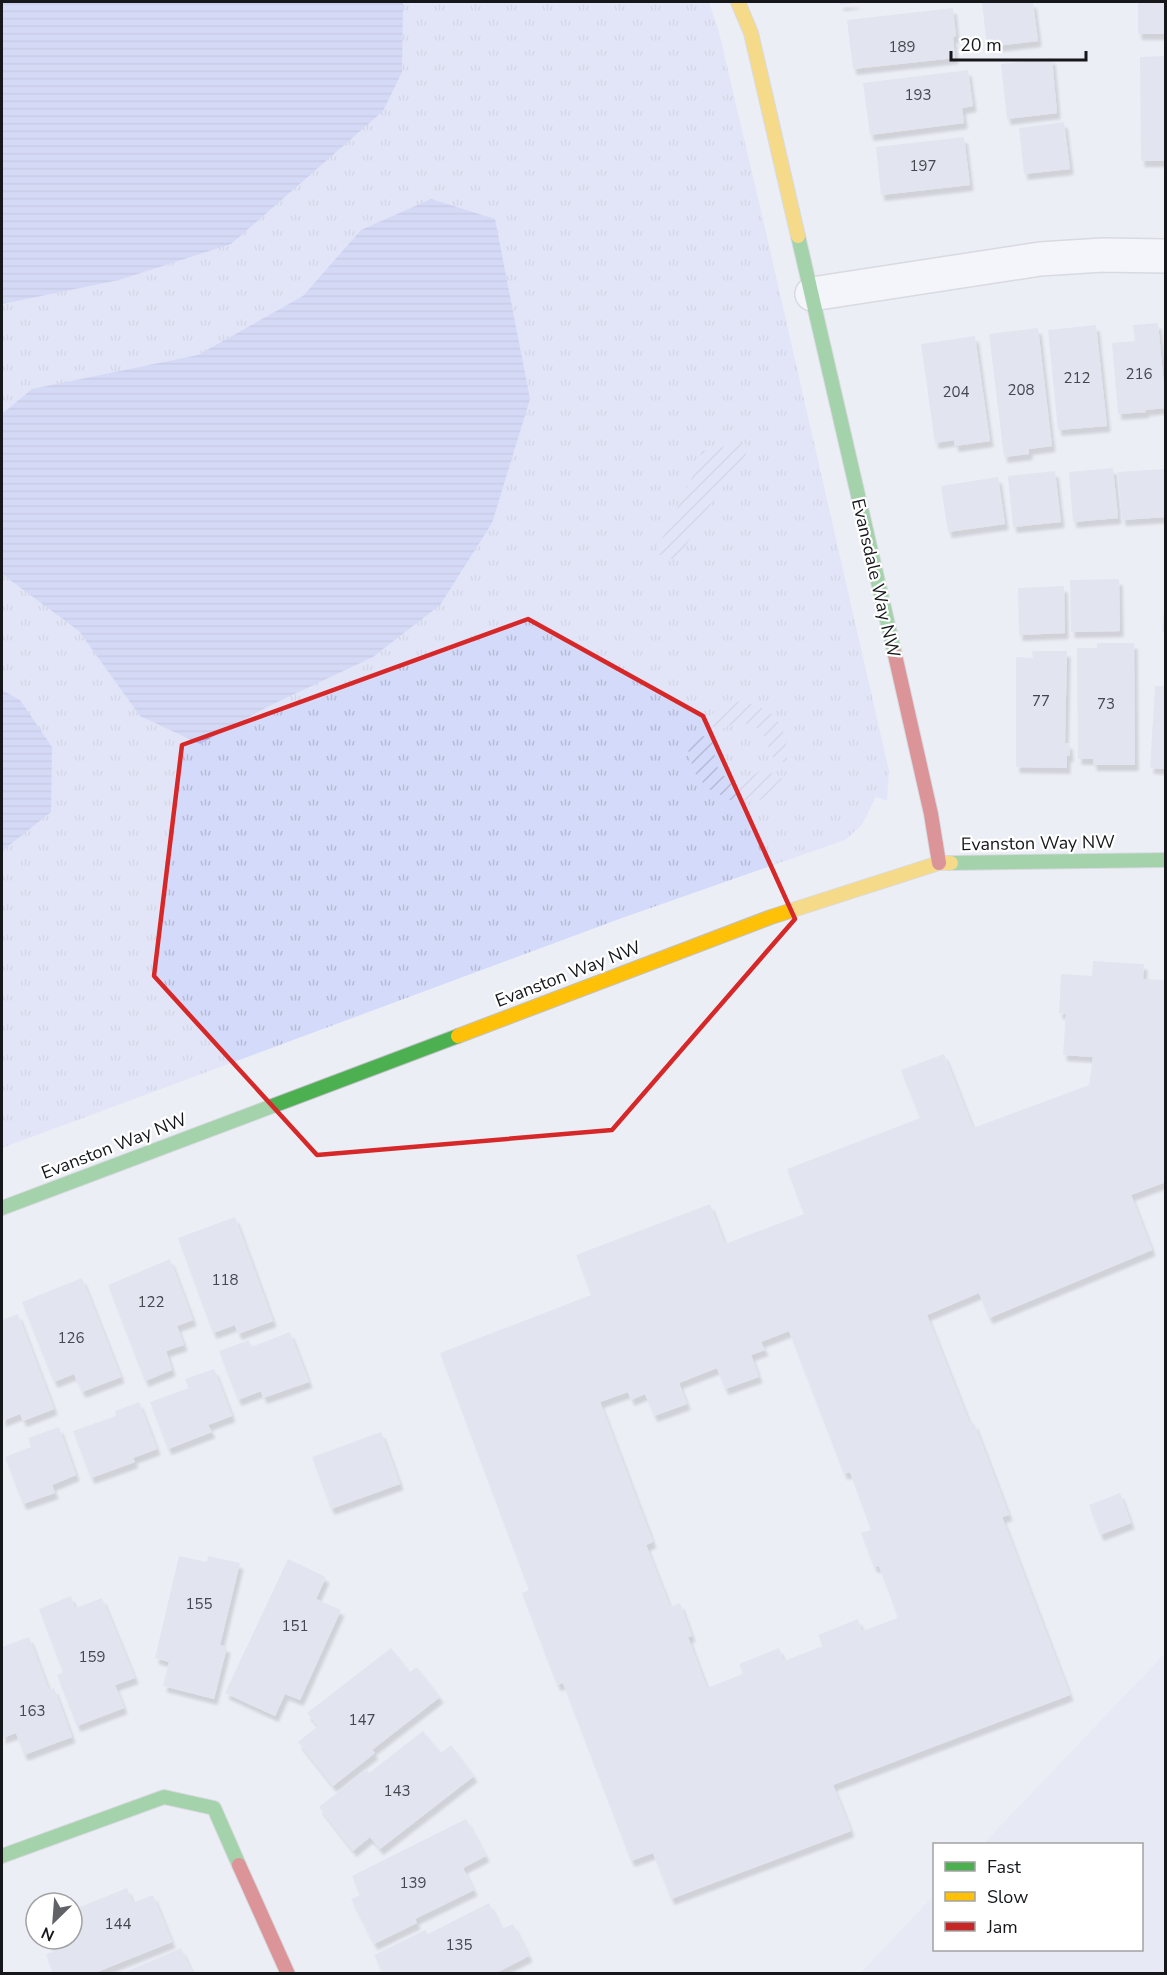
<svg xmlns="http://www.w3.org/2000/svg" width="1167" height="1975" font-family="'Nunito Sans',sans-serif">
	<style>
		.built { fill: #e1e3f3 }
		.park { fill: url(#park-tufts) }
		.garden { fill: url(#garden-furrows) }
		.water { fill: url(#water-rules) }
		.building { fill: #d5d7e7; fill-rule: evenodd; filter: url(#shadow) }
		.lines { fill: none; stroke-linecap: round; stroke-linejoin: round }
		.street-casing { stroke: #c0c1c7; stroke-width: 36 }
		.fast-casing { stroke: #c0c1c7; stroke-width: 16 }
		.slow-casing { stroke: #c0c1c7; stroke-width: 16 }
		.jam-casing { stroke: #c0c1c7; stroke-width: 16 }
		.street { stroke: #fcfcfe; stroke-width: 33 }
		.fast { stroke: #4caf50; stroke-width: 14 }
		.slow { stroke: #ffc107; stroke-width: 14 }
		.jam { stroke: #c62828; stroke-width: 14 }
		.marked { fill: none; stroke: #d62828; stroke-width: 4.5; stroke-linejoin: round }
		.labels { text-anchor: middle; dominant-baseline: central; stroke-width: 4.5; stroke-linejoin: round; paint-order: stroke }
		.number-label { font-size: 15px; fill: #46474e }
		.street-label { font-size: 18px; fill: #16171b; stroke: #fff }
	</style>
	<defs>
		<pattern id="park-tufts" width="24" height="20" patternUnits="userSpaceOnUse" patternTransform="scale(1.5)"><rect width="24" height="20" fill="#d4daf9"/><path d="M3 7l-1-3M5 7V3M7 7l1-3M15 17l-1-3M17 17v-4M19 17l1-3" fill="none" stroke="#b5bad5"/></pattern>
		<pattern id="garden-furrows" width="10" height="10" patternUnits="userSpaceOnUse" patternTransform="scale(1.5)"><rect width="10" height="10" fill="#d4daf9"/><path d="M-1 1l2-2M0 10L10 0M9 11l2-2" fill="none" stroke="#b5bad5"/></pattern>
		<pattern id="water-rules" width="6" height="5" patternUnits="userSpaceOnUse" patternTransform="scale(1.5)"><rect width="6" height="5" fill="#b7bef7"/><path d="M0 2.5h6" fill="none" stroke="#9da3d3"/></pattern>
		<filter id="shadow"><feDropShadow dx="3.5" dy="6" stdDeviation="1.5" flood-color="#0004"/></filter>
	</defs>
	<rect width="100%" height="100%" fill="#eceef6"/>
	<path class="built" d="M1165,1653v320h-305l74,-78v55h208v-106h-159z"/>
	<path class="park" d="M2,2h707l10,30 43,183 127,556 -2,30 -11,-4 -14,28 -17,15 -223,78 -620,230z"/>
	<path class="garden" d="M745,443l2,8 -3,8 -30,40 -33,55 -9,5 -17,-6 36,-73 11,-29z
		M734,701c41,4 55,24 53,63l-18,-9c1,-7 -1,-9 -3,-15 -8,-20 -31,-21 -47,-9l-14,-9 14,-15z
		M695,731l19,11c-1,37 18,49 49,27l21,11 -9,12 -19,10 -26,-2 -23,-12 -13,-16 -6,-22z"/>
	<path class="water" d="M2,2h401l-1,70 -19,39 -152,133 -112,36 -117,24z
		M431,199l64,20 35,180 -38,124 -52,82 -67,52 -104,49 -69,38 -60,-28 -61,-85 -77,-57v-160l30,-25 166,-34 105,-59 58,-66z
		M2,690l18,10 32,47 -1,65 -49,39z"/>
	<path class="building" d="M840,2h16v1l-16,2z
		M982,2h51l5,39 -51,6z
		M1138,2h28v32h-28z
		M953,8l3,28 -3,1 2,21 -102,11 -6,-49z
		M1166,56v105h-25l-1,-104z
		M1052,58l5,55 -50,6 -6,-55z
		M968,70l5,36 -11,2 2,15 -94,12 -7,-52z
		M1064,122l6,47 -46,5 -5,-46z
		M964,137l6,48 -89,10 -5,-48z
		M1158,323l8,85 -21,2 1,2 -28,2 -6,-71 23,-2 -2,-16z
		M1096,325l11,101 -49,4 -10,-100z
		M1038,328l14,118 -23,3v5l-25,3 -15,-123z
		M975,336l15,105 -35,5 -1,-6 -19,3 -14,-99z
		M1113,468l5,50 -45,4 -4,-50z
		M1164,469l2,48 -44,3 -4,-48z
		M1055,471l6,51 -48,5 -5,-51z
		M998,477l7,47 -57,8 -7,-46z
		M1119,579l1,52 -49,1 -1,-52z
		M1064,586l1,47 -46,2 -1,-47z
		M1164,610l2,1v21h-4z
		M1097,643h37l1,122h-42v-6h-15l-1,-111h20z
		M1032,651h35l-2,92h4l1,13h-3v12l-51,-1v-110l17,1z
		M1155,686h11v83l-16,-1z
		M1093,961l51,3 -1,15 23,1v202l-35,13 21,55 -163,68 -10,-25 -52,22 43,109 4,-1 35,92 -7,2 68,178 -237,90 18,46 -180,68 -18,-46 -22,8 -68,-178 -6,2 -35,-92 7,-3 -89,-237 151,-58 -15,-40 134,-51 15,40 79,-30 -17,-45 133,-51 -19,-48 43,-16 29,74 116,-43 4,-28 -30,-2 3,-41 -7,-1 2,-39 31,2zM789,1331l55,143 6,-2 21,58 -10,3 13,34 5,-1 19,52 -36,13 -4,-12 -40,16 5,11 -39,15 -5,-13 -40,16 4,10 -36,14 -19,-51 4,-1 -12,-33 -10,4 -24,-62 7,-3 -53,-140 28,-10 3,8 14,-6 9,22 33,-12 -8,-21 38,-15 8,21 34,-12 -8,-22 14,-5 -4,-8z
		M235,1217l38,104 -35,13 -3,-9 -22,8 -35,-95z
		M170,1259l23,61 -16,6 7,19 -18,6 6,19 -27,11 -37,-96z
		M82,1278l39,99 -39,15 -8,-18 -20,8 -32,-80z
		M18,1314l36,95 -31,12 -3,-7 -18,7v-101z
		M290,1332l19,50 -46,16 -2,-7 -23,9 -19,-49 30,-11 2,7z
		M214,1369l18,47 -24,9 4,7 -44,17 -18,-47 39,-14 -4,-9z
		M139,1402l18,47 -24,9 2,4 -44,16 -18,-47 43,-15 -1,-5z
		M59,1427l17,48 -24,10 3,8 -32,11 -18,-47 26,-10 -3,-9z
		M381,1432l19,52 -69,25 -19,-52z
		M1120,1493l11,30 -31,12 -11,-30z
		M179,1556l28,6 1,-6 32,7 -20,82 7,2 -13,52 -51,-13 6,-24 -14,-4z
		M288,1559l38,18 -10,22 25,11 -41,90 -15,-6 -10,22 -50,-23z
		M71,1596l4,12 27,-10 33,80 -20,7 9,23 -47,18 -20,-51 6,-3 -24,-63z
		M29,1637l20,53 5,-2 18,49 -48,18 -8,-22 -14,5v-91z
		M391,1648l19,24 7,-5 23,30 -68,53 3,3 -42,33 -35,-44 20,-16 -11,-13z
		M423,1731l18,22 10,-8 23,31 -94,73 -10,-12 -17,14 -34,-44 48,-38 2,4z
		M466,1819l20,37 -23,12 11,22 -59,29 2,4 -43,21 -23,-45 9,-4 -8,-19z
		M127,1888l6,15 20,-8 19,47 -80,32h-39l-7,-20 7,-2 -5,-13h24v-29z
		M489,1903l13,26 11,-5 16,32 -35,18h-111l-9,-19 51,-25 3,4z
		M181,1948l12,26h-72z"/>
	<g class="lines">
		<g class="street-casing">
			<path id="street" d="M812,294l228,-35 63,-4 63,1"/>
		</g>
		<g class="fast-casing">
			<path id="fast" d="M798,236l97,419
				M951,863l215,-3
				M2,1208l456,-172
				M2,1856l162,-59 50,11 25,57"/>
		</g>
		<g class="slow-casing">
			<path id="slow" d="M738,2l13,31 47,203
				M458,1036l313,-119 168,-54h12"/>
		</g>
		<g class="jam-casing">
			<path id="jam" d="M895,655l36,159 8,49
				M239,1865l49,109"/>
		</g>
		<use href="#street" class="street"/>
		<use href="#fast" class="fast"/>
		<use href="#slow" class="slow"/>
		<use href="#jam" class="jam"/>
	</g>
	<path d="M0 0H1167V1975H0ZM528,619l175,97 92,203 -183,211 -295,25 -163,-179 28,-231z" fill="#eceef6" fill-opacity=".55" fill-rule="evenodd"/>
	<path class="marked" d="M528,619l175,97 92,203 -183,211 -295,25 -163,-179 28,-231z"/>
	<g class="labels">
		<g class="number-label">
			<text x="902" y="47">189</text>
			<text x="918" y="95">193</text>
			<text x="923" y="166">197</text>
			<text x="1139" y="374">216</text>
			<text x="1077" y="378">212</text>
			<text x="1021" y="390">208</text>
			<text x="956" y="392">204</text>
			<text x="1041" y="701">77</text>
			<text x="1106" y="704">73</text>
			<text x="225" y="1280">118</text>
			<text x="151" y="1302">122</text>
			<text x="71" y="1338">126</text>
			<text x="199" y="1604">155</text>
			<text x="295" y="1626">151</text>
			<text x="92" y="1657">159</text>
			<text x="32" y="1711">163</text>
			<text x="362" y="1720">147</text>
			<text x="397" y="1791">143</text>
			<text x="413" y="1883">139</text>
			<text x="118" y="1924">144</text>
			<text x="459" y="1945">135</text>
		</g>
		<g class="street-label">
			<text transform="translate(876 578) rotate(77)">Evansdale Way NW</text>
			<text transform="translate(1038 843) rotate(-1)">Evanston Way NW</text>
			<text transform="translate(568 974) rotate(-21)">Evanston Way NW</text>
			<text transform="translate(114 1146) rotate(-21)">Evanston Way NW</text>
		</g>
	</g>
	<rect width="1167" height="1975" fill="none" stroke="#16171b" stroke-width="6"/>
	<rect x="933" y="1843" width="210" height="108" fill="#ffffff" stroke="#a2a2a4" stroke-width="1.5"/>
	<rect x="945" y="1862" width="30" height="9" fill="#4caf50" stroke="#a2a2a4" stroke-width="1.5"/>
	<text x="987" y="1873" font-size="18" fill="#16171b">Fast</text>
	<rect x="945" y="1892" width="30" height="9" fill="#ffc107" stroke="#a2a2a4" stroke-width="1.5"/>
	<text x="987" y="1903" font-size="18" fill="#16171b">Slow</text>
	<rect x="945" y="1922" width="30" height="9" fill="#c62828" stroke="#a2a2a4" stroke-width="1.5"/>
	<text x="987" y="1933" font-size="18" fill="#16171b">Jam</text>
	<g transform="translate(54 1921) rotate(205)"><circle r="28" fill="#ffffff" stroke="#a2a2a4" stroke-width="1.5"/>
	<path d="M0-4.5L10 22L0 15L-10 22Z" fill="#616268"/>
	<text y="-9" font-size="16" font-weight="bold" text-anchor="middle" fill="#16171b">N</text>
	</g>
	<path d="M951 51v9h135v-9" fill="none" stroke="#16171b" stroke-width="3"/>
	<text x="960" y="51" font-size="18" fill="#16171b" stroke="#ffffff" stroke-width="4.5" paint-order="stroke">20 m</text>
</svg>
